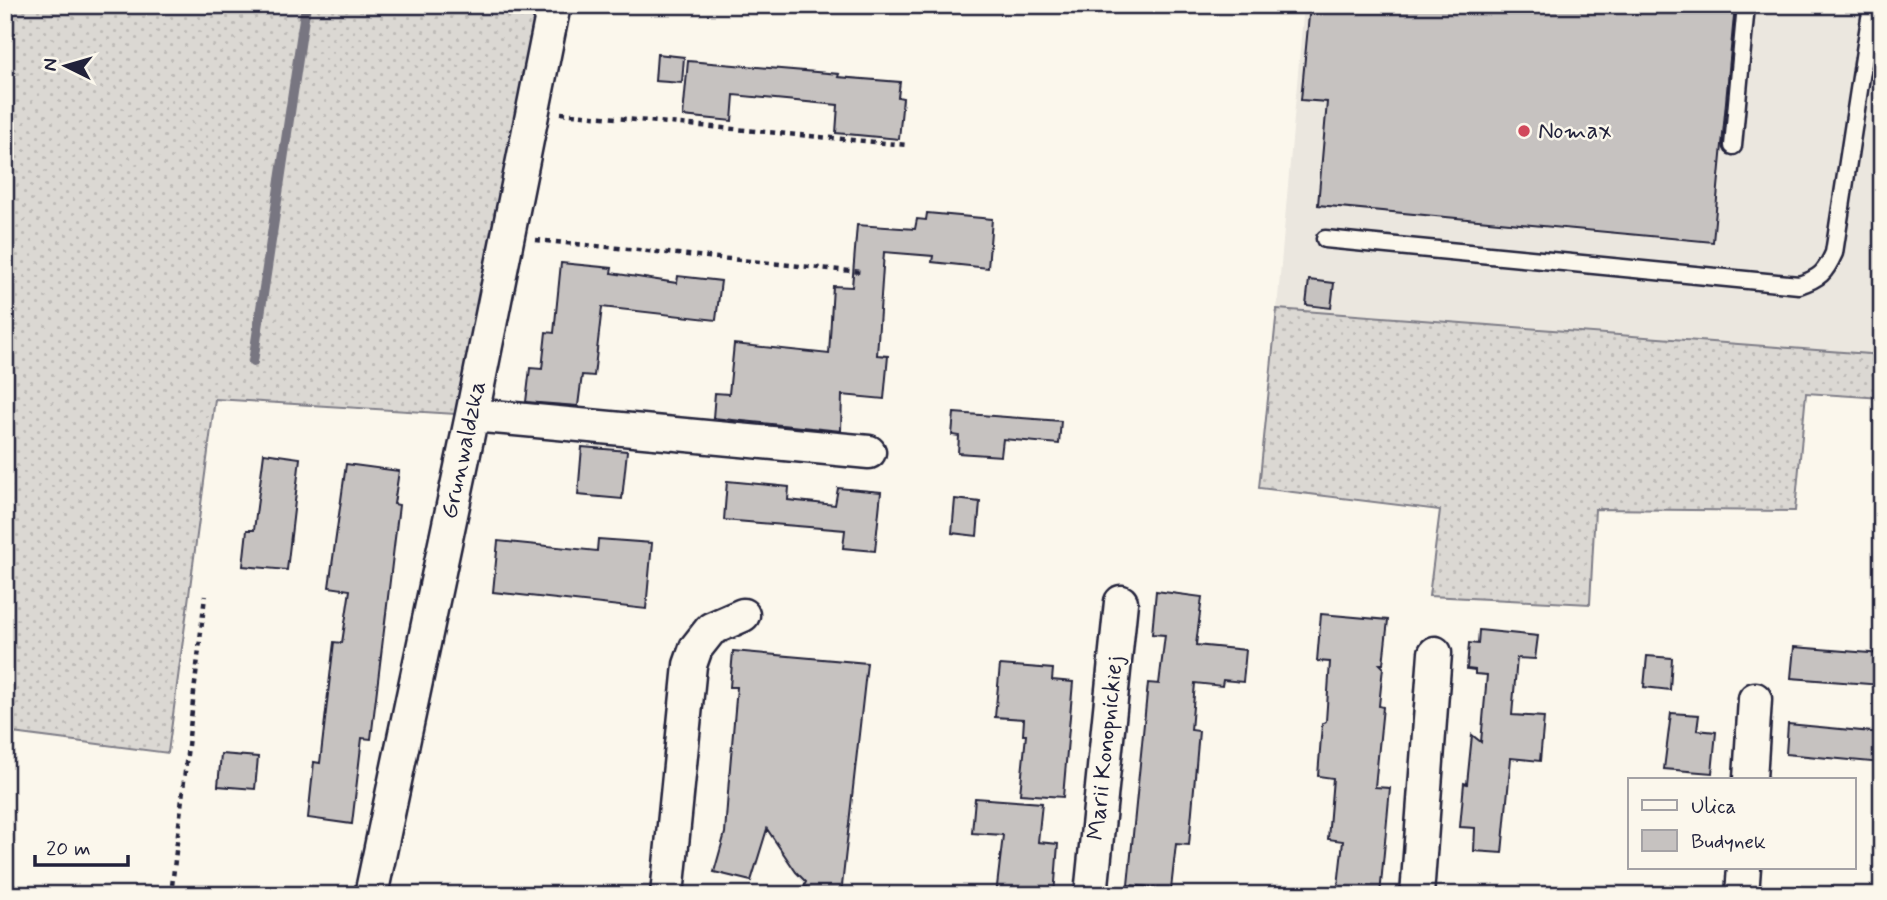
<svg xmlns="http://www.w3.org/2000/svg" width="1887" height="900" font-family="Mynerve,sans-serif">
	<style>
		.built { fill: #ebe7df }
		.grass { fill: url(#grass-dots); stroke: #7e7d87; stroke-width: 2 }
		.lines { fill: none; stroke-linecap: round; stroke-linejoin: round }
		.stream { stroke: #787681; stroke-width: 10 }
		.building { fill: #c6c2c0; stroke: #22223b; stroke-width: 2 }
		.service-casing { stroke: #22223b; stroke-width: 21 }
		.minor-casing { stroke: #22223b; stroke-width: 37 }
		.path { stroke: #22223b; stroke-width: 4.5; stroke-dasharray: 5 5; stroke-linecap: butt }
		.service { stroke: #fbf7ec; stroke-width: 16 }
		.minor { stroke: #fbf7ec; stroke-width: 32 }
		.poi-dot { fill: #d1495b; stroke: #fbf7ec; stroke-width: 2.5 }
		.labels { text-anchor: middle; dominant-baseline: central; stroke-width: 5; stroke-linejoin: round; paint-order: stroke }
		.poi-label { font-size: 24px; fill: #22223b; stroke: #fbf7ec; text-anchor: start }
		.street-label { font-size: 24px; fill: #22223b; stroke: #fbf7ec }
	</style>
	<defs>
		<pattern id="grass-dots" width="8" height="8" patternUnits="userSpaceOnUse" patternTransform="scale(1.75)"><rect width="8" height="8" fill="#dbd8d3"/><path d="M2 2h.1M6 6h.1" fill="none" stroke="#bcb9b6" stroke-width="1.8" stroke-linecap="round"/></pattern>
	</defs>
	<rect width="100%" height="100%" fill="#fbf7ec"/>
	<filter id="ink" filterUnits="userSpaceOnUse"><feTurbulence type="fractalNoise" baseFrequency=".0143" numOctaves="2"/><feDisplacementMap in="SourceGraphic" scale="14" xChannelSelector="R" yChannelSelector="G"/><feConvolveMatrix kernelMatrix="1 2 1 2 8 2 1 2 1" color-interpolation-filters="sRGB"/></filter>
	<g filter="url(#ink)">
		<path class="built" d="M1304,5h578v350l-605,-46z"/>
		<path class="grass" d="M5,5h549l-82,410 -257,-16 -47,354 -163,-21z
			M1277,309l605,46v43l-76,-5 -11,118 -200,-2 -5,95 -161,-8 11,-86 -181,-22z"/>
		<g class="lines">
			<path class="stream" d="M253,362l53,-357"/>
		</g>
		<path class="building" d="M1310,5h63l39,4v-4h323l-22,237 -395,-37 9,-103 -26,-2z
			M657,54l27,3 -2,26 -27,-2z
			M688,61l151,13 -1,3 62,5 -2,15 5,1 -4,41 -63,-6 2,-28 -104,-10 -2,26 -49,-5z
			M927,213l65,6 -4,49 -56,-6 1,-6 -49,-4 -7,103 11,1 -4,43 -42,-4 -1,36 -128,-13 2,-25 14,1 5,-50 95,10 4,-68 19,1 5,-62 58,4 2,-10 9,1z
			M561,263l51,5 -1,5 66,10 1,-7 43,5 -5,39 -114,-13 -8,69 -12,-1 -4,31 -52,-4 4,-34 12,1 4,-37 8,1z
			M1309,280l25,3 -3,25 -25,-3z
			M954,413l107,8 -2,23 -56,-5 -2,17 -43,-3 1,-17 -7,-1z
			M582,447l45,4 -5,48 -44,-4z
			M264,453l36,5 -13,112 -44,-4 4,-36h7z
			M346,464l53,7 -5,33 5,1 -28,234 -9,-1 -10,86 -44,-6 6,-56 6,1 14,-121 8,1 8,-53 -21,-3z
			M727,481l62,6 -1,13 47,5 3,-17 43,4 -6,59 -32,-3 2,-18 -121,-10z
			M955,499l25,3 -3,34 -25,-3z
			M598,539l54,4 -6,66 -153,-17 5,-51 99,10z
			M1156,591l46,6 -6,48 50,5 -3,32 -20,-2 -1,6 -27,-3 -4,47 8,1 -10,114 -13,-1 -5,45 -43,-4 20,-202 11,1 6,-49 -13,-1z
			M1321,614l67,6 -5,44h-3l3,3 -4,39 4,1 -8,80 15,1 -10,107h-43l6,-54 -15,-2 5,-61 -15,-2 4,-52 4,-3 4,-59 -13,-1z
			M1479,630l59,6 -3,23 -18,-1 -5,57 32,2 -4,44 -29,-3 -9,95 -28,-2 1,-23 -15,-1 4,-44 3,1 5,-49 9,7 6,-67 -12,-1v-4l-8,-1 2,-26 9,1z
			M1794,647l88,7v31l-91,-7z
			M733,651l134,12 -26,232h-20l-17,-9 2,-4 -10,-10 -29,-43 -16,52 -37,-9 11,-39 4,-54 8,-92h-7z
			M1647,656l25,2 -2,32 -26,-3z
			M1000,665l53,4 -1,11 21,2 -10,115 -43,-3 6,-59h-3l1,-16 -29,-2z
			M1671,713l28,2 -2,15 19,2 -4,41 -48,-4z
			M1788,724l94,9v30l-96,-9z
			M221,754l37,3 -3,32 -37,-3z
			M975,798l67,5 -4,39 20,2 -4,51h-58l7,-60 -31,-2z"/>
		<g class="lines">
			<g class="service-casing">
				<path id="service" d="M1733,146l13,-141
					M1325,239l474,46c21,-7 26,-12 35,-32l38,-248"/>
			</g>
			<g class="minor-casing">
				<path id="minor" d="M472,415l397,37
					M1750,779l5,-80
					M371,895l101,-480 82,-410
					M667,895l23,-230 6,-17 15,-19 32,-14
					M1091,895l30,-293
					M1417,895l18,-242
					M1742,895l2,-28"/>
			</g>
			<path class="path" d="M561,113l346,32
				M536,240l325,32
				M171,895l34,-299"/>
			<use href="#service" class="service"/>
			<use href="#minor" class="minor"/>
		</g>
	</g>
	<circle class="poi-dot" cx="1524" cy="131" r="7"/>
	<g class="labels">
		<g class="poi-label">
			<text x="1538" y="131">Nomax</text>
		</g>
		<g class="street-label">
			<text transform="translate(464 450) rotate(-78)">Grunwaldzka</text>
			<text transform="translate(1106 748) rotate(-84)">Marii Konopnickiej</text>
		</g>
	</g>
	<rect width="1887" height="900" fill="none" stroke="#fbf7ec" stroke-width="28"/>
	<rect x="14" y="14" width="1859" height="872" fill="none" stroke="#22223b" stroke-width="2.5" filter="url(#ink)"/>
	<rect x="1628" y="778" width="228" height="91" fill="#fbf7ec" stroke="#a4a2a5" stroke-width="2"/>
	<rect x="1642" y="800" width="35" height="10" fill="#fbf7ec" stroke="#a4a2a5" stroke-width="2"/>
	<text x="1691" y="813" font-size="21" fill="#22223b">Ulica</text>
	<rect x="1642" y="830" width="35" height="21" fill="#c6c2c0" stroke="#a4a2a5" stroke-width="2"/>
	<text x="1691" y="848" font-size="21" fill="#22223b">Budynek</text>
	<g transform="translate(66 66) rotate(275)" stroke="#fbf7ec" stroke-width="5" paint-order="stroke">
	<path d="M0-5L12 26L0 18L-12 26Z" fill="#22223b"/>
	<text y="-10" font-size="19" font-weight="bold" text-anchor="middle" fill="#22223b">N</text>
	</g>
	<path d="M35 855v10h93v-10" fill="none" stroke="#22223b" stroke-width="3.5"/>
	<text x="46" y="855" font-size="21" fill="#22223b" stroke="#fbf7ec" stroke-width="5" paint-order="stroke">20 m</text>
</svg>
